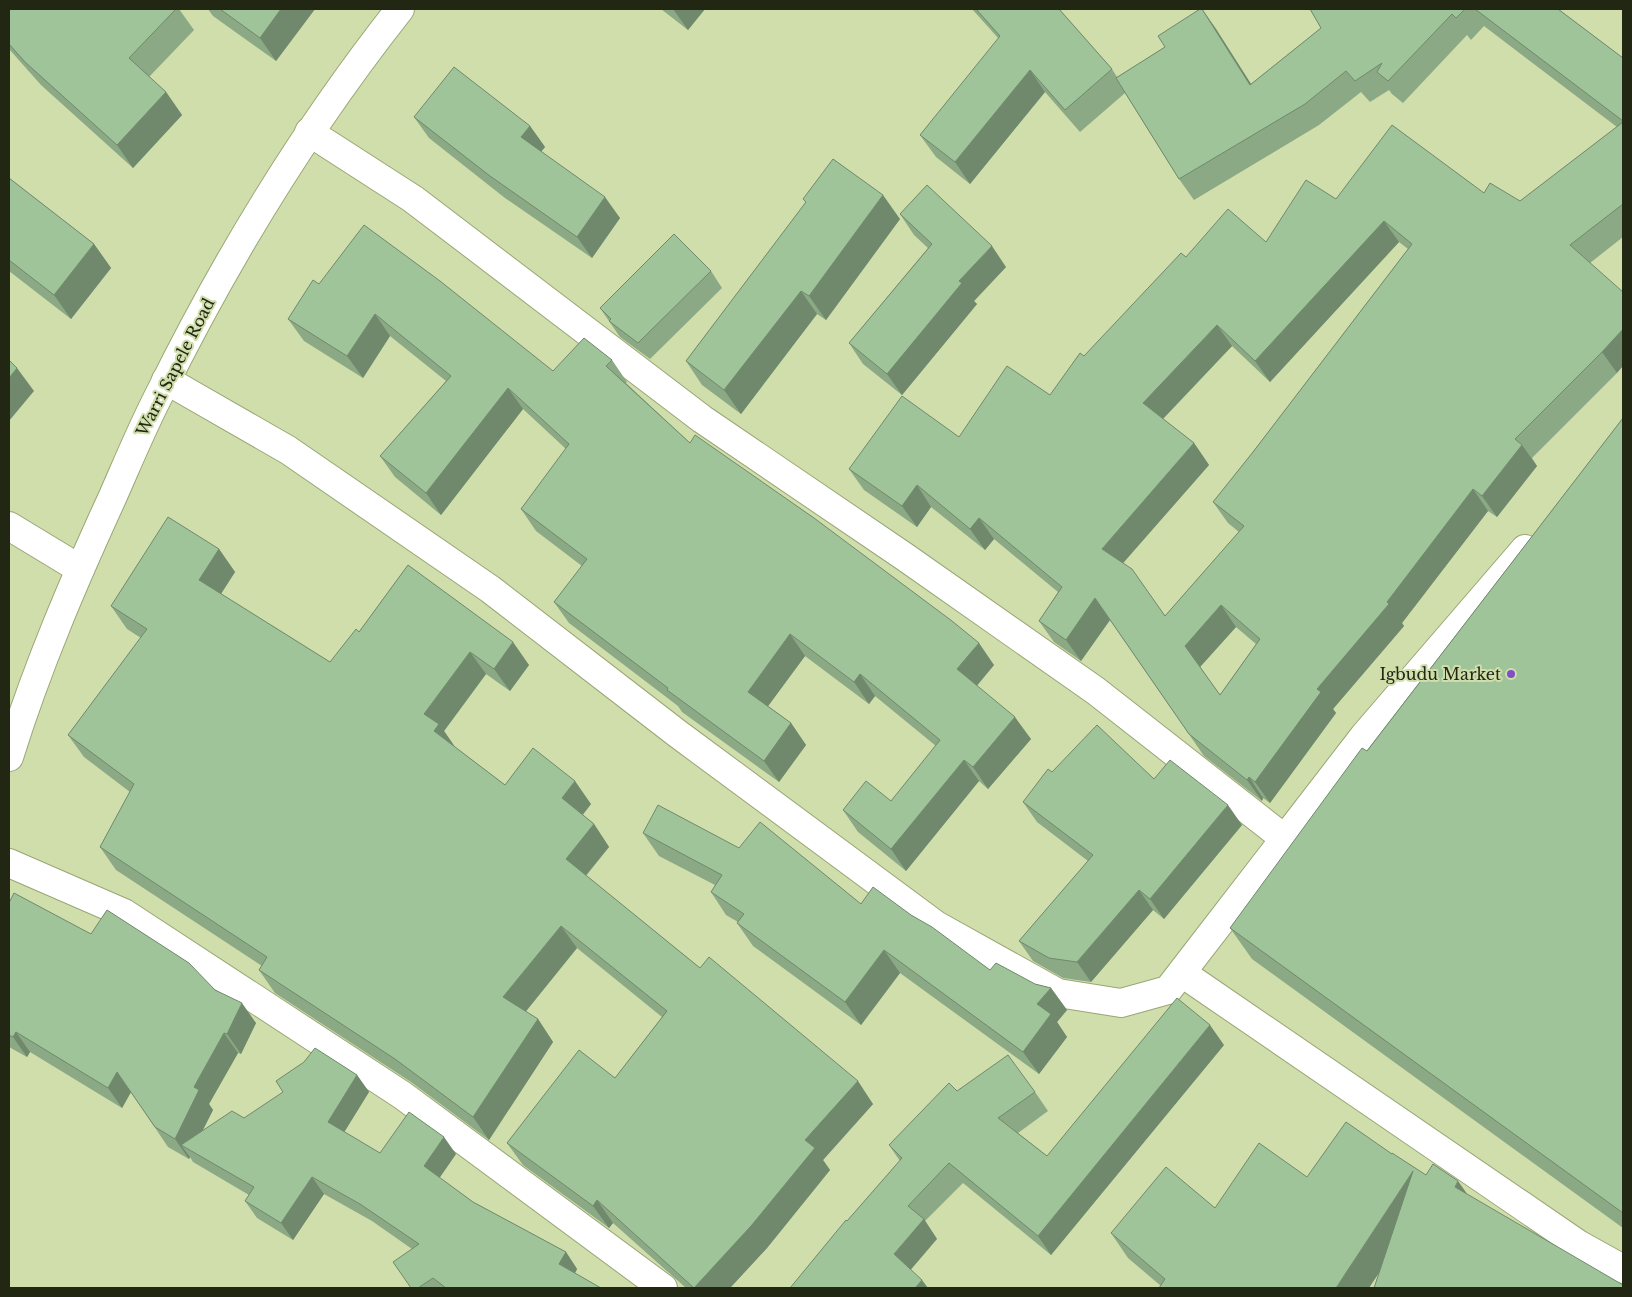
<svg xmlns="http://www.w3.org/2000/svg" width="1632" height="1297" font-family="'Libre Baskerville',serif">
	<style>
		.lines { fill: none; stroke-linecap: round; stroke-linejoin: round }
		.minor-casing { stroke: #99a675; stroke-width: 30 }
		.trunk-casing { stroke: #99a675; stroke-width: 30 }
		.minor { stroke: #fff; stroke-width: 28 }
		.trunk { stroke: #fff; stroke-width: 28 }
		.wall { fill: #8aa984; fill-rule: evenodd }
		.shaded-wall { fill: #70896c }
		.building { fill: #a0c49a; stroke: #70896c; fill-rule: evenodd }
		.poi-dot { fill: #824ec5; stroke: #cfdeab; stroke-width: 2 }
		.labels { text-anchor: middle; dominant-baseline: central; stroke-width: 4; stroke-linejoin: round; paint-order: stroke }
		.street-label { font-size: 16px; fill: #222714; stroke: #cfdeab }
		.poi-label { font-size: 16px; fill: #222714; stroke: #cfdeab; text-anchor: end }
	</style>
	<rect width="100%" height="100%" fill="#cfdeab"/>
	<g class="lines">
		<g class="minor-casing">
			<path id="minor" d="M309,132l104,67 289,220 203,138 191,134 189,148
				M166,380l122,70 202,139 188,145 258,191 122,68 63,10 47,-13 196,-254 161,-187
				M9,526l71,43
				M9,863l115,50 278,182 261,193
				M1182,973l396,271 45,25"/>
		</g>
		<g class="trunk-casing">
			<path id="trunk" d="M9,757c28,-90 65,-176 104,-261 15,-34 29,-68 46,-101 67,-136 147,-267 241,-386"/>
		</g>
		<use href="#minor" class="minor"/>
		<use href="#trunk" class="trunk"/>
	</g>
	<path class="wall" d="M9,9h170l15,21 -45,47 17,15 16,23 -49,53 -92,-83 -32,-36z
		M208,9h107l-39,52 -63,-45z
		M661,9h44l-17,21z
		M972,9h87l53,60 5,8 48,-30 37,-38 14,20 35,55 70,-56 -11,-19h248l65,49v179l-33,26 27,110 -85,85 5,8 -40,51 -9,-6 -86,112 2,3 -71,83 3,4 -66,90 -7,-5 -1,3 -58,-45 -94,-136 -29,41 -27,-19 -15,-21 19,-29 -64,-53 -9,11 -54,-43 -14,20 -53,-37 -15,-21 110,-32 91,-42 34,-39 102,-99 80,-15 70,-43 148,-6 36,8 97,-74 -133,-101 -13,14 -4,-5 -64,68 -11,-9 -3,-4 -19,12 -9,-10 -42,33 -125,75 -15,-21 -54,-86 -45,39 -35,-40 -75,92 -34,-27 -16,-22 79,-96zM1399,242l9,7 -155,203 -40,50 15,21 11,9 -74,84 -42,-53 86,-98 -15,-22 -31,-24 69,-73 38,36zM1236,627l20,17 -36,51 -20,-28z
		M414,117l116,9 15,21 -4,4 79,67 -28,40 -87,-60 -76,-60z
		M9,178l85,66 17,24 -40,51 -62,-48z
		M803,199l97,20 -74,101 -9,-6 -76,100 -39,-29 -16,-24 120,-158z
		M900,214l106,53 -32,34 3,3 -75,91 -39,-31 -14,-21 79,-95 -14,-13z
		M711,271l11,17 -72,71 -30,-22 -20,-29z
		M319,284l234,87 59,-11 15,22 -1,1 64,60 304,222 -17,21 54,53 -43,50 -9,-8 -73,90 -48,-39 -15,-22 48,-9 45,-55 -61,-50 -6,8 -64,-48 -37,50 23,17 15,22 -27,37 -97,-70 -4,-6 -109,-83 -15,-21 28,-36 -46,-35 -15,-22 45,-60 -43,-40 -82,106 -46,-38 -15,-21 66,-75 -56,-45 -27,42 -59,-37 -16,-22z
		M1623,418v810l-371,-269 -22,-31z
		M219,549l16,23 -14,22 109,68 29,-30 49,-67 121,100 -19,26 -24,-17 -42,57 11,16 50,38 86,19 -9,11 12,9 15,23 -23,29 114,92 173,136 -50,56 7,10 -63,78 -37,40h-44l-73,-65 -4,5 -86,-63 -16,-22 108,-65 47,-61 -85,-69 -52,64 13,7 15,23 -64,98 -78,-58 -136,-89 -16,-23 3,-4 -146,-96 -16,-23 30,-55 -46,-35 -16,-22 73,-97 -14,-9 -16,-23z
		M1052,772l102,7 88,46 -78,94 -11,-9 -62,72 -28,-4 -30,-17 -14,-20 69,-80 -51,-39 -14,-20z
		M643,833l96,15 122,56 50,11 79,55 45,14 16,4 16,22 -10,12 10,15 -28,37 -139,-101 -39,52 -108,-79 -16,-23 1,-1 -12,-7 -15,-23 4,-7 -56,-29z
		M9,903l82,31 124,56 41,33 -15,31 -3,-1 -29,51 4,6 -10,20 41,-12 113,-43 12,17 -25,40 36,21 76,1 -17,24 34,24 93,50 11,17 -2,4 26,15h-190l1,-39 -40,-28 -48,-27 -31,46 -36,-22 -12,-17 4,-6 -56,-33 -3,-5 -1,2 -21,-12 -37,-55 -9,16 -92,-56 -3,5 -18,-10z
		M1224,1045l-173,210 -88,-72 -38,38 12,18 -90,-18 53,-60 -11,-16 68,-54 78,1 13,19 -30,22 29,23z
		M1215,1208l164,65 -218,13 -33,-28 -17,-25z"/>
	<path class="shaded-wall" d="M281,9h34l-39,52 -16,-23z
		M673,9h32l-17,21z
		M1202,9l14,20 49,77 -15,-21z
		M1030,70l15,22 -75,92 -15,-22z
		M166,92l16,23 -49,53 -16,-23z
		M530,126l15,21 -9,11 -15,-21z
		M883,195l17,24 -74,101 -17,-24z
		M605,197l15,21 -28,40 -15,-21z
		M1384,221l15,21 -129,140 -15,-21z
		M94,244l17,24 -40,51 -17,-24z
		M992,246l14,21 -32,34 3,3 -75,91 -15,-21 72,-93z
		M801,291l16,23 -76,100 -17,-24z
		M375,314l15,22 -27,42 -16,-22z
		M1217,325l15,21 -74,78 -15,-21z
		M1623,329v37l-6,7 -15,-21z
		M17,368l17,23 -25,30v-43z
		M508,388l15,21 -82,106 -15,-22z
		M1194,443l15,22 -92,105 -15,-21z
		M1522,445l15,21 -40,51 -15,-21z
		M917,485l14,22 -14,20 -15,-21z
		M1473,489l15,22 -86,112 2,3 -71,83 3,4 -66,90 -15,-21 62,-93 70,-87z
		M979,518l15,21 -9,11 -15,-21z
		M219,549l16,23 -20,31 -16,-23z
		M1095,598l15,22 -29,41 -15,-21z
		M1221,605l15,22 -36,40 -15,-21z
		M790,634l15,22 -42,57 -15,-21z
		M513,642l16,23 -19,26 -16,-22z
		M979,643l15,22 -22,26 -15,-22z
		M470,652l16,22 -42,57 11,16 -21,-16 -10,-17z
		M860,674l15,22 -6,8 -15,-22z
		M1015,717l16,22 -43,50 -15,-22z
		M791,723l15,22 -27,37 -15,-21z
		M964,760l15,21 -73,90 -15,-22z
		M1249,777l14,21 -1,3 -15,-21z
		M575,781l16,23 -13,17 -16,-23z
		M1228,805l14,20 -78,94 -14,-20z
		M594,824l15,23 -28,34 -15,-22z
		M1139,890l14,20 -62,72 -14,-20z
		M561,926l16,22 -58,72 -16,-23z
		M884,950l16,23 -39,52 -16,-23z
		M1051,988l16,22 -10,12 10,15 -28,37 -16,-22 14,-48z
		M242,1003l14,20 -15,31 -14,-20z
		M538,1019l15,23 -64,98 -16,-23z
		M1210,1025l14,20 -173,210 -13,-19z
		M16,1032l14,20 -3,5 -14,-20z
		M224,1033l14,20 -29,51 4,6 -21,41 -11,-6 9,12 -1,2 -14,-20 19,-52z
		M117,1072l14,20 -9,16 -14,-20z
		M357,1075l12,17 -29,47 -12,-17z
		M858,1081l15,23 -50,56 7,10 -63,78 -37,40h-36l111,-148z
		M444,1137l12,17 -20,29 -12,-17z
		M1413,1171l17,25 -61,92h-33z
		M312,1177l12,17 -31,46 -12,-17z
		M1458,1181l17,24 -20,-18z
		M597,1200l16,23 -4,5 -16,-22z
		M924,1219l13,20 -29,34 -14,-19z
		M566,1252l11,17 -6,12 -12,-17z
		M922,1280l6,8h-13z"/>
	<path class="building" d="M9,9h167l-47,49 37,34 -49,53 -92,-83 -16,-18z
		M220,9h61l-21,29z
		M976,9h83l53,60 -47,41 -35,-40 -75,92 -35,-27 80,-99z
		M1200,9h2l48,76 71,-57 -11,-19h155l-9,9 -4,-4 -64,67 -11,-9 5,-9 -27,18 -9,-10 -41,33 -126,75 -63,-101 49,-31 -7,-11z
		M1475,9h83l65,49v63z
		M454,67l76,59 -9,11 84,60 -28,40 -87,-61 -76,-59z
		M1623,122v82l-53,41 53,47v37l-21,23 -87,87 7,6 -40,51 -9,-7 -86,113 2,2 -72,85 4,3 -66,90 -6,-5 -2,3 -58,-46 -94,-136 -29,42 -27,-19 23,-34 -83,-69 -9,11 -53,-44 -15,21 -53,-37 53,-73 57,41 48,-71 43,29 30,-42 4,3 97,-103 5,4 42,-48 38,33 40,-62 30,19 56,-74 92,68 6,-10 30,18zM1384,221l28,23 -159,208 -40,50 31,24 -79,90 -33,-47 -30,-20 92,-106 -51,-40 74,-78 38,36zM1221,605l39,34 -40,56 -35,-49z
		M833,159l50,36 -74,101 -8,-5 -77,99 -38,-29 120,-159 -3,-3z
		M9,178l85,66 -40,51 -45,-35z
		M927,185l65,61 -33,35 3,2 -75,91 -38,-31 83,-99 -32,-30z
		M364,225l76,56 113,90 31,-33 28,22 -6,6 84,77 5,-8 119,83 138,103 27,22 -22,26 58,48 -42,50 -9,-7 -73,89 -48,-39 23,-29 25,20 49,-61 -80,-66 -6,8 -64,-48 -42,58 43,31 -27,38 -97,-71 1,-2 -114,-86 33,-43 -66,-50 48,-65 -61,-56 -82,105 -46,-37 71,-80 -76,-62 -28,42 -59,-37 25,-39 6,4z
		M674,234l37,37 -73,72 -29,-22 2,-2 -11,-11z
		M9,360l8,8 -8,10z
		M1623,418v795l-393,-285 132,-180 5,3z
		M168,517l51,32 -20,31 131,82 26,-33 3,3 49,-67 105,77 -19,27 -24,-17 -46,62 15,10 -5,7 71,54 28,-37 42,33 -13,17 32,26 -28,35 134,109 9,-11 149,124 -53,59 10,8 -64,78 -57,62 -97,-88 -4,6 -86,-63 72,-93 36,28 52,-67 -106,-85 -58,71 35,22 -65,98 -78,-58 -136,-89 8,-13 -167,-110 34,-63 -66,-49 79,-106 -36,-23z
		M1097,725l57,54 16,-19 58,45 -78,94 -11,-9 -62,72 -28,-4 -30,-17 74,-86 -70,-53 25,-33 4,3z
		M658,805l81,43 21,-26 101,82 12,-17 38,28 21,12 58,43 6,-7 39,21 16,4 -14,16 14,10 -28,38 -139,-102 -39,52 -108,-79 7,-9 -33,-22 11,-17 -79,-42z
		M14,893l77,41 16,-24 82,53 26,27 27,13 -15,31 -3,-1 -30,54 5,3 -24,49 -20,-12 -38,-55 -9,16 -92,-56 -3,5 -4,-2v-132z
		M1177,998l33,27 -172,211 -89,-73 -41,43 16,13 -30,35 28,26 -7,8h-125l56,-68 1,1 55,-63 -13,-13 60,-62 8,8 51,-36 27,37 -37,26 49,38z
		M315,1048l42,27 -29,47 52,31 29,-41 35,25 -20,29 49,36 93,50 -7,12 42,24h-155l-13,-10 -15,10h-7l-18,-26 26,-18 -59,-40 -48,-27 -31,46 -36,-22 9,-14 -73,-42 51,-34 12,7 39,-26 -7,-11 28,-19z
		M1346,1122l46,32v-1l34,22 7,-11 25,17 -3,6 168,98v3h-249l39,-117 -77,117h-177l6,-9 -54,-46 55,-66 49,41 44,-65 48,34z"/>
	<circle class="poi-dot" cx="1511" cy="674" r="5"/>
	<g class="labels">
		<g class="street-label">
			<text transform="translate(175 367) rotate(-63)">Warri Sapele Road</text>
		</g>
		<g class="poi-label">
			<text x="1501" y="674">Igbudu Market</text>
		</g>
	</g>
	<rect width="1632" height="1297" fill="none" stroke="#222714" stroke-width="20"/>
</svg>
